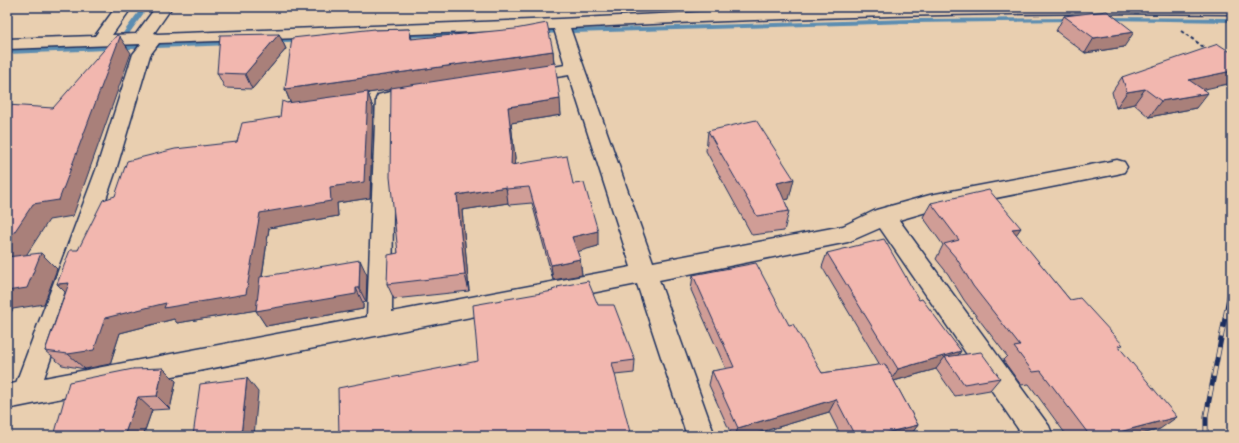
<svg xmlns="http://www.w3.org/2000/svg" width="1239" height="443" font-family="'Playpen Sans',sans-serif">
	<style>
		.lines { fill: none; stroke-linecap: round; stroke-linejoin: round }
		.stream { fill: #5c8db1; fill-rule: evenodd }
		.minor-casing { stroke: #1b2f5e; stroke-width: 3 }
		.tertiary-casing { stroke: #1b2f5e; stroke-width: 3 }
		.path { stroke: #1b2f5e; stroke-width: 2; stroke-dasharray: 3.5 2.5; stroke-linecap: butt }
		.minor { fill: #e9cfb0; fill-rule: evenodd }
		.tertiary { fill: #e9cfb0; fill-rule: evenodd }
		.rail-casing { stroke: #1b2f5e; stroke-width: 5 }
		.rail { stroke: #e9cfb0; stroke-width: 3.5; stroke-dasharray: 10; stroke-linecap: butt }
		.wall { fill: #d09d96; stroke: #1b2f5e }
		.shaded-wall { fill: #a9807a; stroke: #1b2f5e }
		.building { fill: #f2b7af; stroke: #1b2f5e }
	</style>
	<rect width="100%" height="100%" fill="#e9cfb0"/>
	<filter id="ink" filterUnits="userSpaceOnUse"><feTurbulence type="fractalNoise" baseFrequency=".025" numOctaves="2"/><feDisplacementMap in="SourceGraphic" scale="8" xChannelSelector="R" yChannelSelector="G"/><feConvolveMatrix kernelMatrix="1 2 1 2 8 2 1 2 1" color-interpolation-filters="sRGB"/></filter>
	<g filter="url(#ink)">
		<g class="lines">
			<path class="stream" d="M142,7h6l-27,38 110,-4 3,2 -3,2 -224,9v-4l109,-4 -1,-2z
				M1106,17l126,1v4l-128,-2v-2z
				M1073,18l2,1v2l-164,2 -373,11 -3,-2 3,-2 373,-11z
				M473,32l2,1v2l-75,3 -3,-2 3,-2z
				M303,38l2,1v2l-35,2 -3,-2 3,-2z"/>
			<g class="minor-casing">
				<path id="minor" d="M116,7h16l-20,28 24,-1 20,-27h16l-18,26 3,1 403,-15 199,-10 145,-2h328v7c-221,-3 -442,3 -662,14l83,234 190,-36 33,-16 54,-15 187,-35 7,2 3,5 -3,5 -7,2 -187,37 -31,9 150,206 4,10h-30l-143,-208 -32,14 -189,38 56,156h-28l-50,-152 -630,125v-24l9,-2 80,-213 37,-116 8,-10 -134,5v-10l88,-3zM554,29l11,36 -39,7 -6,1 -3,4 3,4 6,1 43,-7 62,192 -239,45 2,-209 33,-6 3,-4 -3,-4c-14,-4 -34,2 -49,6l-2,4 -9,218 -323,61 72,-208 34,-115 9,-12z"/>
			</g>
			<g class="tertiary-casing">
				<path id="tertiary" d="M749,7h16l2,7 -2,3 -6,2 -6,-2z"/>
			</g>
			<path class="path" d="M1181,31l27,19"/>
			<use href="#minor" class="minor"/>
			<use href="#tertiary" class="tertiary"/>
			<g class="rail-casing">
				<path id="rail" d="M1206,436v-20l26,-134"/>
			</g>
			<use href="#rail" class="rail"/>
		</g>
		<path class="wall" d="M1064,16l60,31 -39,6 -29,-22z
			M409,29l3,10 141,12 1,12 7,52 -50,8 4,35 -1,6 59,20 25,62 -21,5 3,8 2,16 -29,5 -21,-77 -23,2 -1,-2 -46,7 7,81 -75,8 -7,-15 11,-31 -7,-164 -23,4 5,15 -3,90 -33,5 1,13 -69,12 -7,49 105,-2 -1,27 -3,1v6l-97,17 -10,-16 -79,13 -3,-4 -54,14 -10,31 -25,5 -23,-4 -17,-14 20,-59 -8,-8 21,-34 37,-54 122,-54 43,-25 7,-14 3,-1 -5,-13 90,-59z
			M279,34l7,15 -34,40 -27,-1 -8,-15z
			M1122,77l81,12 -7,19 -47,9 -15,-13 -18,4 -4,-16z
			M708,131l81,68 -5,1 5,11 -5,20 -32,4 -46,-84z
			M931,203l85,32 54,65 50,48 40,81 -25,7h-68l-38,-52 -8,1 -18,-25 4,-4 -43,-56 -16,-26 -12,-15 7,-14 -20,-28z
			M827,253l92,47 42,51 -3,4 42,23 -10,12 -35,6 -19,-27 -42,12 24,44 -8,11h-69l-12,-24 -81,24h-16l-23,-51 3,-14 14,-2 -35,-79 2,-15 96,50 33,48 58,-8 -58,-98z
			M598,305l37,55 -1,13 -19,2 -137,-14z
			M133,369l43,12 -6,28 -18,1 -9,26z"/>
		<path class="shaded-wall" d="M1134,32l-10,15 -39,6 9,-15z
			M279,34l7,15 -34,40 -7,-15z
			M120,37l11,16 -58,163 -24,4 -35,54 -7,-6v-25z
			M553,51l1,14 -186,28 5,15 -3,90 -33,5 1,13 -69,12 -12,82 -80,13 -3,-4 -54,14 -10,31 -25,5 -17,-15 37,-36 155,-105 31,-109 -6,-15z
			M1232,71v12l-54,12 11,-15z
			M1145,89l-11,15 -18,4 11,-16z
			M1208,93l-12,15 -47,9 12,-16z
			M560,99l1,16 -50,8 4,35 -2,23 -2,-16 -3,-58z
			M794,179l-5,20 -17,4 5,-20z
			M506,187l2,16 -46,7 7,81 -4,-16 -8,-80z
			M1021,228l-10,14 1,-13z
			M598,231v15l-25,7 -1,-16z
			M41,253l16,16 -13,35 -31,5 -6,10v-28z
			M580,259l2,16 -29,5 -2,-15z
			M360,260l7,15 -1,27 -7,-14z
			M69,283l4,17 -16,-16z
			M356,288l7,15v6l-97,17 -10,-15z
			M961,351l-10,14 -6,-8 -9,12 -46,13 8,-13z
			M163,368l13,13 -6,28 -13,-13z
			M247,378l11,14 -4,44h-13z
			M138,397l14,13 -9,26h-19z
			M836,399l-7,13 -81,24h-13l3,-8z
			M1177,417l-17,12 -25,7h-31z
			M918,425l-8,11h-37z"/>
		<path class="building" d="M1107,11l27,21 -40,6 -30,-22z
			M547,23l6,28 -268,38 7,-51 83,-9v1l34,-1 2,10 104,-10z
			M279,34l-34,40 -28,-1 3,-38z
			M117,35l3,2 -61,163 -26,4 -26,39v-67l1,-2h-1v-69l46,3z
			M1218,44l14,9v18l-43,9 19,13 -47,8 -16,-12 -18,3 -5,-15z
			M555,63l5,36 -52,8 4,35 -1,23 56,-9 6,28 11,-1 14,48 -26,6 8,22 -29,6 -22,-78 -23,2v-2l-49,8 8,80 -78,9 1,-29 10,-2 -8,-76 1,-89z
			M368,92l-4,90 -34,5 1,14 -71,12 -14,81 -82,14 2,-5 -61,15 -11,32 -26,4 -23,-3 24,-68 -12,1 13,-34h8l25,-50 12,-4 12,-35 48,-12 62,-7 5,-19 38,-6 2,-16 5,2z
			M756,120l38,59 -17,4 12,28 -32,5 -49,-85z
			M989,190l32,38 -9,1 58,71 10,-2 43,47 -5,1 59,71 -73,19h-14l-49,-65 -8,1 -19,-25 6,-1 -47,-60 -16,-27 -13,-15 15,-4 -28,-37z
			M884,239l35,61 3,-1 39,52 -63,18 -71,-116z
			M41,253l-14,35 -20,3v-34z
			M360,260l-1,28h-3v6l-100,17 4,-34z
			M756,263l33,62 4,-1 29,49 63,-9 33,61 -45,11h-18l-19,-37 -98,29 -26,-57 22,-4 -41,-92z
			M588,281l10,24h16l21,55 -23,3 19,73h-292l-1,-48 140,-27 -5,-56 80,-14 -1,-1 6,-2 -1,-1z
			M981,352l19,26 -36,6 -19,-27z
			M163,368l-6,28 -19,1 -14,39h-70l15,-54 64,-13z
			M247,378l-6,58h-48l7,-52z"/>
	</g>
	<rect width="1239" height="443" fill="none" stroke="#e9cfb0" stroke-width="24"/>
	<rect x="12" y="12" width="1215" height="419" fill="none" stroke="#1b2f5e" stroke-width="1.5" filter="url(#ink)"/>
</svg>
